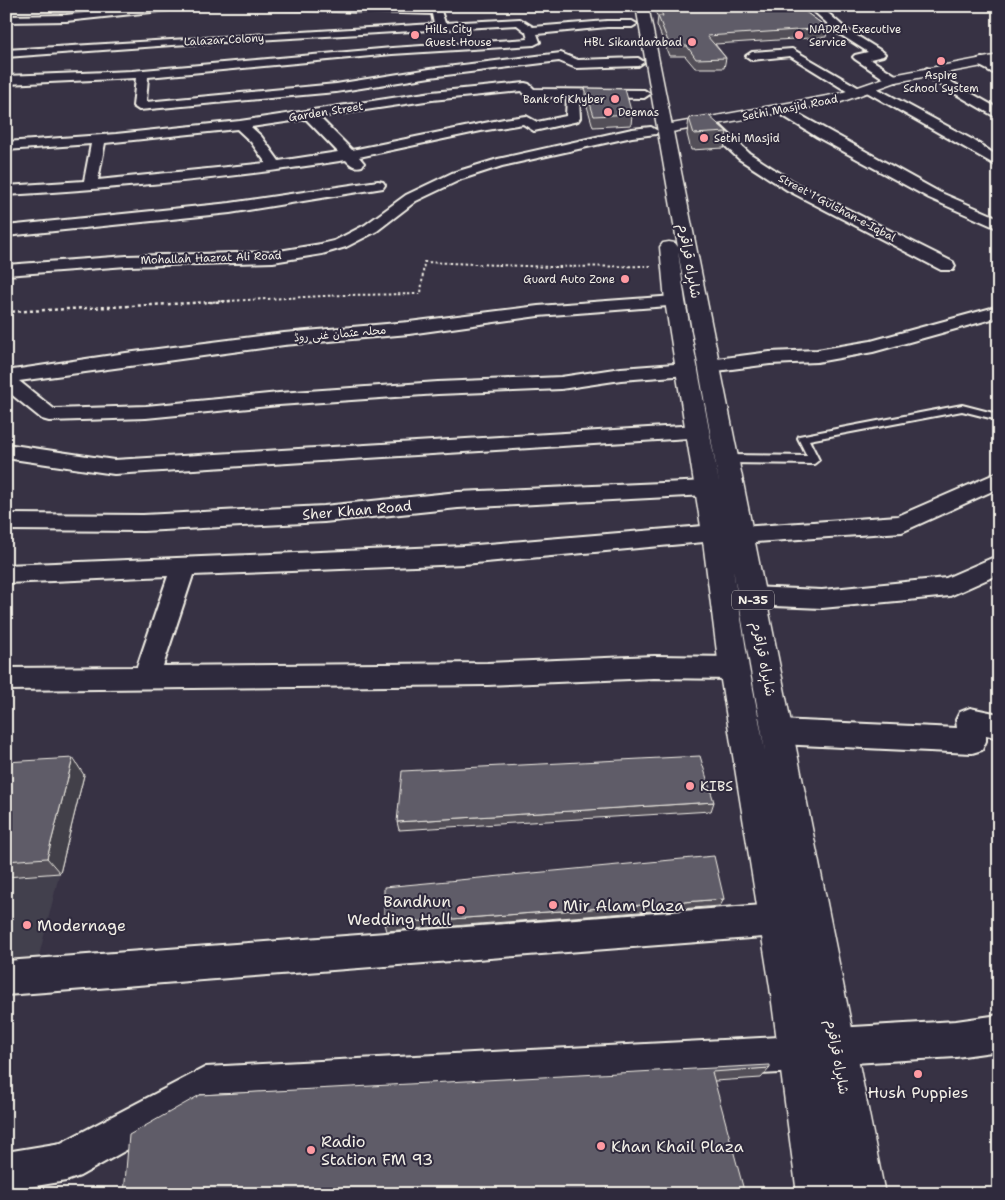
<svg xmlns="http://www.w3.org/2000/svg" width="1005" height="1200" font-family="'Shantell Sans','Playpen Sans Arabic',sans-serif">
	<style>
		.built { fill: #433f4e }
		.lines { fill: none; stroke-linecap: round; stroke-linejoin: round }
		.service-casing { stroke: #f4f1e8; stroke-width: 4 }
		.minor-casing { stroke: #f4f1e8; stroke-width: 4 }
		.tertiary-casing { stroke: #f4f1e8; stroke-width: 3 }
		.trunk-casing { stroke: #f4f1e8; stroke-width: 3 }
		.path-far1 { stroke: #f4f1e8; stroke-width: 2; stroke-dasharray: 2.5 2.5; stroke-linecap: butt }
		.path { stroke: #f4f1e8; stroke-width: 2.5; stroke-dasharray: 3 3; stroke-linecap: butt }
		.service { fill: #2f2a3d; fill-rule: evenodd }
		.minor { fill: #2f2a3d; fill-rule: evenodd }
		.tertiary { fill: #2f2a3d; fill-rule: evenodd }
		.trunk { fill: #2f2a3d; fill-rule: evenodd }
		.wall { fill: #524f59; stroke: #f4f1e8 }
		.shaded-wall { fill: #424048; stroke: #f4f1e8 }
		.building { fill: #5f5c67; stroke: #f4f1e8 }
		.poi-dot { fill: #ff9aa2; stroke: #2f2a3d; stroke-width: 2 }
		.labels { text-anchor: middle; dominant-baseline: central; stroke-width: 4; stroke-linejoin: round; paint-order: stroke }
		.far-poi-label { font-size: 11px; fill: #f4f1e8; stroke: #2f2a3d; text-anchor: start }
		.far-street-label { font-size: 11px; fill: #f4f1e8; stroke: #2f2a3d }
		.shield { fill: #2f2a3d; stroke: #b9b5b5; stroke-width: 1 }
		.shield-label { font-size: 12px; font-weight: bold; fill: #f4f1e8 }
		.street-label { font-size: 14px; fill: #f4f1e8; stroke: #2f2a3d }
		.poi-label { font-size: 14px; fill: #f4f1e8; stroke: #2f2a3d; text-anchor: start }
		.near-poi-label { font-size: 16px; fill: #f4f1e8; stroke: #2f2a3d; text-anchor: start }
	</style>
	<rect width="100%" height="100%" fill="#373244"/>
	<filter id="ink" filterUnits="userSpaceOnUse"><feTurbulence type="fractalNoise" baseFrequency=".02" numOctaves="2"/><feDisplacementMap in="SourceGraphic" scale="10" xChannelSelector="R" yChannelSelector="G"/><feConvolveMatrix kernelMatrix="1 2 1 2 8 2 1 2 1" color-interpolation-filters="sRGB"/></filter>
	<g filter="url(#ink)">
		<path class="built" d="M84,775l-50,201 -28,3v-200z"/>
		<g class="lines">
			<g class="service-casing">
				<path id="service" d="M962,405l31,8 6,-2v7l-5,1 -32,-8 -153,29 10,20 -5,4 -88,-1 -5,-4 5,-4 81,1 -9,-18 1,-2z"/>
			</g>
			<g class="minor-casing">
				<path id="minor" d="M148,6h37l-5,3 -114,12 -60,1v-6l60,-1z
					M265,6l171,2 5,3 4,12 75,-4 13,8 74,-6h25l5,3 -5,3h-25l-70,7 3,8 -6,3 -142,9 -244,23 -2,25 190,-18 94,-15 131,-16 17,7 60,-2 6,4 -6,4 -62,2 -17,-7 -129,16 -94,15 -197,18 -6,-4 3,-28 -130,6v-8l126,-5 260,-23 136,-9 -2,-7 -9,-7 -345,20 -166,12v-7l428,-26 -2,-10 -162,-5z
					M808,6h12l26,23 37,23 2,2 -2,2 -13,3 27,17 2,3 -2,3h-8l-34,-23 -2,-2 2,-2 13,-3 -30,-19z
					M792,49l69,40 2,3 -6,4 -4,-1 -63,-39 -38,4 -6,-4 6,-4z
					M982,58l17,9v9l-21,-11 -2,-3 2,-3z
					M927,68l72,41v10l-76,-44 -2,-3z
					M525,83l4,1 5,5 110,1 6,4 -6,4 -65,-1 1,21 -2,3 -44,10 -11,-7 -42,7 -122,26 5,6 -2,3c-8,2 -11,-1 -16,-6 -113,18 -226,28 -340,35v-9l78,-5 7,-37 -85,6v-8l110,-8 124,-13 192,-29zM522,91l4,5 4,1h37l-1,19 -29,6 -11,-6 -22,3 -152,31 -33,-33 113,-17zM306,119l32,33 -59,9 -18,-25 -10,-9zM237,129l14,13 15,21 -168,17 7,-37z
					M869,84l104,56 26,17v10l-134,-76 -2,-3z
					M782,105l157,87 60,26v11l-70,-31 -112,-61 -40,-25 -1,-3z
					M709,119l5,1 35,33 48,31 156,78 2,4 -2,4h-12l-154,-80 -48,-31 -35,-33 -2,-3z
					M651,127l7,4 -2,3 -24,3 -130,29 -40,13 -46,22 -39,30 -31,16 -24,7 -49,8 -146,4 -121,9v-10l121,-9 146,-4 48,-8 13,-3 31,-16 41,-30 46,-22 46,-14 134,-30z
					M378,181l5,1 2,3 -2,3 -153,25 -224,23v-10l224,-23z
					M675,296l6,1 3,4 -3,4 -143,11 -129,18 -125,11 -265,36 35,28 92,-3 133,-13 159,-11 123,-5 60,-9 67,-5 7,2 3,4 -3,4 -7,2 -67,5 -60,9 -123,5 -159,11 -133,13 -97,3 -7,-2 -36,-29v-19l120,-18 158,-20 125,-11 129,-16z
					M999,306v11l-126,35 -56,10 -47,2 -61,8 -7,-2 -3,-4 3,-4 7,-2 61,-8 47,-2 54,-9z
					M698,425l7,2 3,5 -3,5 -591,37 -108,-16v-14l108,16z
					M999,472v16l-97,44 -162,11 -8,-2 -4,-6 4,-6 8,-2 158,-11z
					M707,481l8,2 3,5 -3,5 -8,2 -249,13 -134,14 -181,9 -137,-1v-16l137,1 181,-9 134,-14z
					M715,525l8,2 4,6 -4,6 -8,2 -251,23 -271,11 -30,91 324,-3 167,-7 80,1 9,3 4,8 -4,8 -9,3 -80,-1 -167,7 -481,5v-22l131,-1 31,-91 -162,7v-18l458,-19z
					M999,555v19l-49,22 -128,12 -70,-3 -9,-2 -3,-7 3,-7 9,-2 70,3 124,-12z
					M970,708l29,6v24l-13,-3v6l-4,9 -10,3 -194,-9 -10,-3 -4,-9 4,-9 10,-3 179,8 -1,-8 4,-8z
					M778,904l12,5 4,11 -4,11 -12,5 -772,59v-34z
					M999,1015v36l-43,6 -120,7 -13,-5 -5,-13 5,-13 13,-5 120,-7z
					M798,1036l13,5 5,13 -5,13 -13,5 -588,31 -130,73 -14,5 -60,10v-39l55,-9 145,-76z"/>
			</g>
			<g class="tertiary-casing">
				<path id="tertiary" d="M999,55v8l-103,19 -55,20 -175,31 -5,-1 -2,-3 2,-3 5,-1 172,-31 55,-19z"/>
			</g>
			<g class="trunk-casing">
				<path id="trunk" d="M636,6h12l237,1188h-44l-6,-37 6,37h-44l-27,-207 -51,-319 -17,-135 -37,-232 -5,-54 3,-4 6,-1 6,1 3,4zM678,251l41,232 -34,-182zM733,569l32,182 -16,-83z"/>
			</g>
			<path class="path-far1" d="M208,302l136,-7 77,-1 3,-32 127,5 100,-1"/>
			<path class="path" d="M6,312l227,-11"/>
			<use href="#service" class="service"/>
			<use href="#minor" class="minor"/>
			<use href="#tertiary" class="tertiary"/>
			<use href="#trunk" class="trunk"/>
		</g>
		<path class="wall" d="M655,6h142l31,22 -2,9 -111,7 11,14 -2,10h-29l-10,-12h-16l-12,-31 1,-8 -4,-7z
			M585,88l47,26 -1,11 -38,2 -8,-28z
			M689,118l38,14 -3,16 -33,2 -4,-16z
			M6,762l78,13 -24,98 -54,4z
			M714,802l-3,9 -312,19 -2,-8z
			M724,899l-4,7 -334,25 -2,-7z
			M770,1068l-9,10 -46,3 -515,14z"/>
		<path class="shaded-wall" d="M73,758l11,17 -24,98 -13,-15z"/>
		<path class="building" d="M658,6h139l31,22 -121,8 19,22 -30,1 -9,-13h-17l-12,-30h5z
			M585,88l40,1 7,25 -38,2z
			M708,115l19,17 -33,2 -5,-16z
			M700,756l14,46 -317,20 5,-51z
			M73,758l-26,100 -41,3v-99z
			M714,856l10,43 -340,25v-37z
			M770,1065v3l-58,4 33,122h-621l5,-59 71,-40z"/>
	</g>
	<g class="poi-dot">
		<circle cx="415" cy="35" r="5"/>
		<circle cx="799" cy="35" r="5"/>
		<circle cx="692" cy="42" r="5"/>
		<circle cx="941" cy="61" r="5"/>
		<circle cx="615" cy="99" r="5"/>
		<circle cx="608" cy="112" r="5"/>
		<circle cx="704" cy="138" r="5"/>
		<circle cx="625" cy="279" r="5"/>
		<circle cx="690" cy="786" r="5"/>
		<circle cx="553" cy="905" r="5"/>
		<circle cx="461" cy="910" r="5"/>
		<circle cx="27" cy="925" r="5"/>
		<circle cx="918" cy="1074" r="5"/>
		<circle cx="601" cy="1146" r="5"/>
		<circle cx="311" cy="1150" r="5"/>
	</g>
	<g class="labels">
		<g class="far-poi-label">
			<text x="425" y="29">Hills City<tspan x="425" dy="13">Guest House</tspan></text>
			<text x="809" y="29">NADRA Executive<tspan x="809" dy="13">Service</tspan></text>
			<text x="682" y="42" text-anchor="end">HBL Sikandarabad</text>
			<text x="941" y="75" text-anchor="middle">Aspire<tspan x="941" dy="13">School System</tspan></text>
			<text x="605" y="99" text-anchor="end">Bank of Khyber</text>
			<text x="618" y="112">Deemas</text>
			<text x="714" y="138">Sethi Masjid</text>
			<text x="615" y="279" text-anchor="end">Guard Auto Zone</text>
		</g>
		<g class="far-street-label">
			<text transform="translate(224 40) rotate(-3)">Lalazar Colony</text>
			<text transform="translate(790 108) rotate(-11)">Sethi Masjid Road</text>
			<text transform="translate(326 112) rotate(-9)">Garden Street</text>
			<text transform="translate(837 208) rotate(28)">Street 1 Gulshan-e-Iqbal</text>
			<text transform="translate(211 258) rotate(-2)">Mohallah Hazrat Ali Road</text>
			<text transform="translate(340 334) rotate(-5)">محلہ عثمان غنی روڈ</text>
		</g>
		<rect class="shield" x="732" y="590.5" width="42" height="19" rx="4"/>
		<g class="shield-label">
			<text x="753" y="600">N-35</text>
		</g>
		<g class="street-label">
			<text transform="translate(690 261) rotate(80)">شاہراہ قراقرم</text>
			<text transform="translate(357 510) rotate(-5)">Sher Khan Road</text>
			<text transform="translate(764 659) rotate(79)">شاہراہ قراقرم</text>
			<text transform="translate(838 1057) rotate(80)">شاہراہ قراقرم</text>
		</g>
		<g class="poi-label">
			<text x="700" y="786">KIBS</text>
		</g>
		<g class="near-poi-label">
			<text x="451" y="901" text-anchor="end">Bandhun<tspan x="451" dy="18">Wedding Hall</tspan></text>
			<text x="563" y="905">Mir Alam Plaza</text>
			<text x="37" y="925">Modernage</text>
			<text x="918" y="1092" text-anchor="middle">Hush Puppies</text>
			<text x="321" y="1141">Radio<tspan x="321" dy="18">Station FM 93</tspan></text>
			<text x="611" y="1146">Khan Khail Plaza</text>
		</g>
	</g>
	<rect width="1005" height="1200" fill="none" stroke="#2f2a3d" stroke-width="25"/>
	<rect x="12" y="12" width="980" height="1175" fill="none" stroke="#f4f1e8" stroke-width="2" filter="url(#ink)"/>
</svg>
